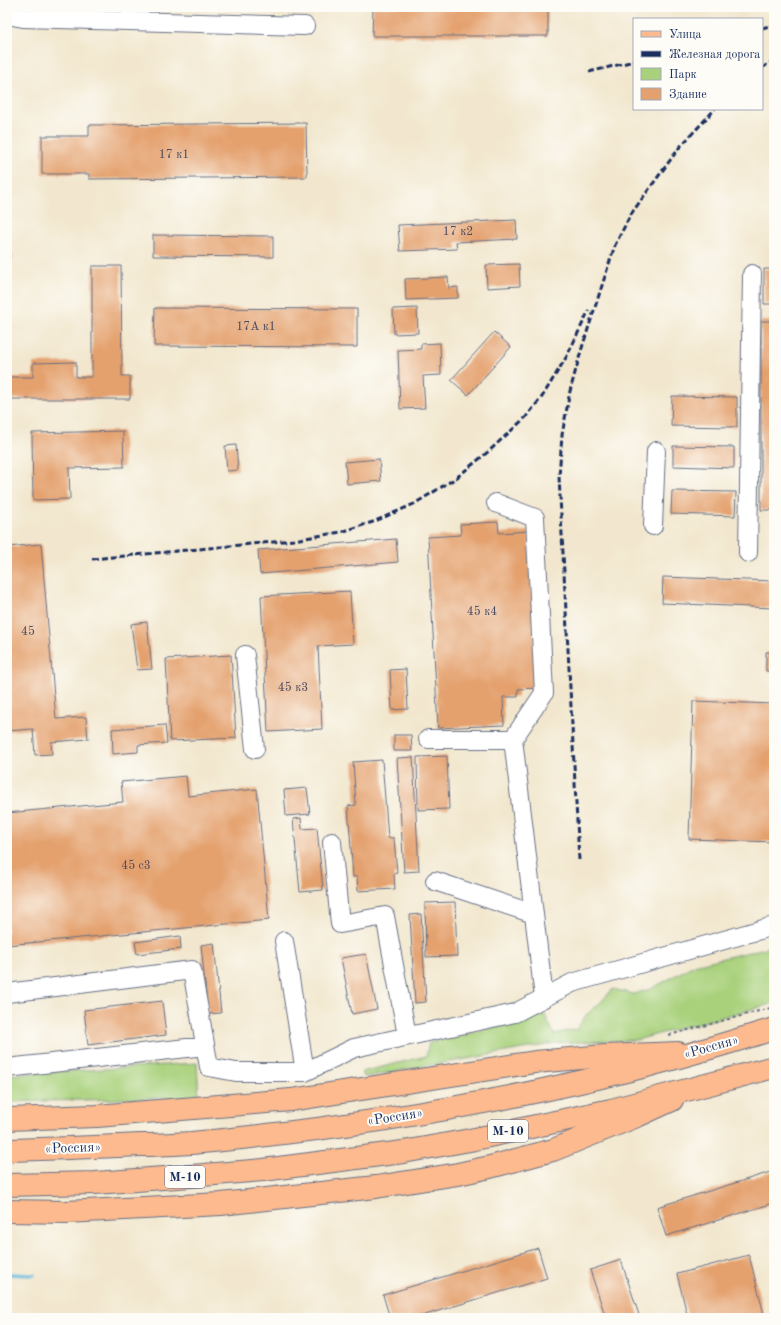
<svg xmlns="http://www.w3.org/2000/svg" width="781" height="1325" font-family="'Old Standard TT',serif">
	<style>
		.green { fill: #a9d17b; stroke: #62806c }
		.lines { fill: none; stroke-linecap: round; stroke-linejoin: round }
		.stream { stroke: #5db8db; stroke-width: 3.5 }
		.building { fill: #e4a06d }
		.minor-casing { stroke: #666f85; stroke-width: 20 }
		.major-casing { stroke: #666f85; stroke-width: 24 }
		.highway-casing { stroke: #666f85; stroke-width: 24 }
		.path { stroke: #666f85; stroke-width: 2; stroke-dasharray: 3 3; stroke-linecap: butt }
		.minor { stroke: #fff; stroke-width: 18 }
		.major { stroke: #fcba8e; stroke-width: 22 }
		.highway { stroke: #fcba8e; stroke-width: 22 }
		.rail { stroke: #1b2f5e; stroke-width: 3; stroke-dasharray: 6 3; stroke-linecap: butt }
		.labels { text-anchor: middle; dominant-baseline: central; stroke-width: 4; stroke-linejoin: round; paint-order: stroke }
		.number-label { font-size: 12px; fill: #4d4b62 }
		.shield { fill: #fdfcf7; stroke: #5f6c8c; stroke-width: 1 }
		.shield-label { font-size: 13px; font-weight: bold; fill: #1b2f5e }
		.street-label { font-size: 14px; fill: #1b2f5e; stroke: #fdfcf7 }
	</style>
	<rect width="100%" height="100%" fill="#fdfcf7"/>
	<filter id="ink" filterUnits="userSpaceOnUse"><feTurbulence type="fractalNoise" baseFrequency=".025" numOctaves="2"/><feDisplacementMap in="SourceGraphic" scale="8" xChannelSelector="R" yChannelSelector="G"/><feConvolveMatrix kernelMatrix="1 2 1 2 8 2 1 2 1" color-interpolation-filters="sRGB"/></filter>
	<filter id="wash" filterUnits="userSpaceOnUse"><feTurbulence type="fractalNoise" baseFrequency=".012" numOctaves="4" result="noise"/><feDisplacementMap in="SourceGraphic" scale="16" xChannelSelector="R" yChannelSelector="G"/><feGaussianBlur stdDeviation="0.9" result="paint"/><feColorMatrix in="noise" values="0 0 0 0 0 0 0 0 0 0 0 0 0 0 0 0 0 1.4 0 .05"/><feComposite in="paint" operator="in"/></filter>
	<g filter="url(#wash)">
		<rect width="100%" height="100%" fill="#f2e7ce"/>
		<path class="green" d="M774,946v56l-3,2 -135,36 -79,3 -193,34 -2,-5 64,-16 3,-13 116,-28 9,19 23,-5 9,-14 13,-11 14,-15 20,5 18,-5 43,-24z
			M197,1063l2,34 -192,5v-27z"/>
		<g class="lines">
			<path class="stream" d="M7,1274l27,1"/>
		</g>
		<g id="blocks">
			<path class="building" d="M373,7h175v29h-176z
				M306,123l1,54 -218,2v-5h-47v-38h47v-11z
				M516,220l1,19 -61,3 1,7 -57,2 -2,-26z
				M153,235l120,1v21l-120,-1z
				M7,239h3v19h-3z
				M519,264l1,22 -33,2 -1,-23z
				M92,266h29l1,110h8v23h-123v-22h26v-14l43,-1v15h16z
				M764,269h10v35h-10z
				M448,277l1,11 9,-1v11l-52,2 -1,-21z
				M155,308l202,1v38l-203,-1z
				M417,308l1,25 -24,1 -1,-25z
				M761,321h13v189h-13z
				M494,332l17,15 -43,48 -17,-15z
				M440,343l1,32 -18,1 2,32 -25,1 -2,-59 23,-1v-5z
				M672,396l65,1v30l-66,-1z
				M123,431l1,36 -55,1 1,31 -37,1 -1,-67z
				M236,445l2,25 -11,1 -2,-25z
				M673,446l61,1v21l-61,-2z
				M379,459l2,22 -34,3 -2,-22z
				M672,491l64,1 -1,24 -64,-2z
				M498,522l1,11 30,-2 8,157 -19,1v8h-15l1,28 -66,3 -10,-191 33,-2 -1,-11z
				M396,539l2,23 -138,12 -2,-24z
				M41,544l15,175 30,-2 2,22 -37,3 1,12 -17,1 -2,-26 -26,2v-184z
				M663,577l111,4 -1,27 -111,-5z
				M350,591l3,53 -35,2 4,83 -54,3 -7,-136z
				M147,622l5,47 -15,1 -6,-46z
				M766,652h8v19h-8z
				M231,655l5,83 -66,3 -4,-82z
				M406,669l2,40 -16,1 -2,-40z
				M693,701l81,3v138l-85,-3z
				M165,725l2,18 -29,2v7l-25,2 -1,-25z
				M394,735h17l1,16h-18z
				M447,756l2,53 -31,1 -1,-53z
				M413,757l6,114 -15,1 -7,-114z
				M382,760l6,78h6l3,35 -3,1 1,15 -37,2 -1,-14h-4l-5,-71 8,-1 -3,-43z
				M186,776l2,20 69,-7 12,131 -262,25v-132l116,-11 -2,-20z
				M307,788l3,26 -24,2 -2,-26z
				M301,818l1,11 15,-1 6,62 -23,2 -7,-73z
				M455,902l2,54 -31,1 -1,-54z
				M421,914l5,88 -11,1 -5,-88z
				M180,936l1,13 -44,5 -2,-12z
				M214,943l7,70 -13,1 -7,-69z
				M366,954l11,55 -25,5 -11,-56z
				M162,1001l4,34 -78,10 -4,-35z
				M774,1171v32l-108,33 -9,-29z
				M538,1248l9,30 -132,40h-25l-7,-23z
				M749,1255l16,63h-77l-11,-44z
				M621,1260l19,58h-34l-16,-48z"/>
		</g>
	</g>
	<g filter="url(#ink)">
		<use href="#blocks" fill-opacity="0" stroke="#666f85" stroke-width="1"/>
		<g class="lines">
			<g class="minor-casing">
				<path id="minor" d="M7,15l16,3 282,8
					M496,503l39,15 9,175 -31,46
					M653,526l3,-75
					M748,553l4,-279
					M245,655l10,94
					M428,739h85l31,259
					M332,842l8,82 45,-8 22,120
					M435,881l99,33
					M284,941l21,131
					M7,993l185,-23 17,97 27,5h69l49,-24 161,-35 57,-30 202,-57
					M7,1068l198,-22"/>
			</g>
			<g class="major-casing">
				<path id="major" d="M7,1119l90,-3 194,-16 244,-38 70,-6 73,-3
					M7,1211l59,1 155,-8 155,-17 82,-13 32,-7 63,-17 84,-34 35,-16"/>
			</g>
			<g class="highway-casing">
				<path id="highway" d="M7,1150c44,-1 89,-3 133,-5 17,0 34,-1 51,-2 153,-14 306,-39 455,-77 43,-11 85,-24 128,-37
					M7,1185l88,-2 96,-7 72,-6 140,-18 67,-12 141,-30 163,-43"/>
			</g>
			<path class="path" d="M669,1035l105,-28"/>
			<use href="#minor" class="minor"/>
			<use href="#major" class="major"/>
			<use href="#highway" class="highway"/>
			<path class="rail" d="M762,28l12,-3
				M762,68l12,-8
				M589,72l45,-11
				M92,559l202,-19 47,-8 32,-10 41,-18 42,-26 33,-27 37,-34 16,-20 25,-41 22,-46
				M579,860l-20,-383 3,-42 8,-44 11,-40 34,-106 16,-31 48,-66 36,-39"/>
		</g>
	</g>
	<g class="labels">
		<g class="number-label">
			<text x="174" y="155">17 к1</text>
			<text x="458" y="232">17 к2</text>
			<text x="256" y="327">17А к1</text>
			<text x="482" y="612">45 к4</text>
			<text x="28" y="632">45</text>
			<text x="293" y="688">45 к3</text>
			<text x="136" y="866">45 с3</text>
		</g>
		<g class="shield">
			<rect x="488" y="1120" width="40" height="22" rx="3"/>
			<rect x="165" y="1166" width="40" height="22" rx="3"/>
		</g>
		<g class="shield-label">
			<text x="508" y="1131">М-10</text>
			<text x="185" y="1177">М-10</text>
		</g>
		<g class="street-label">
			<text transform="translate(711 1047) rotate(-16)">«Россия»</text>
			<text transform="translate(395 1117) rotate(-9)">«Россия»</text>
			<text transform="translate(73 1148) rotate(-2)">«Россия»</text>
		</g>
	</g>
	<rect width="781" height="1325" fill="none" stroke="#fdfcf7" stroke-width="24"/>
	<rect x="633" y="18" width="130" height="92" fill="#fdfcf7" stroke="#a3aaba"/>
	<rect x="641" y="31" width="20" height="6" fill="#fcba8e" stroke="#a3aaba"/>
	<text x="669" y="38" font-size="12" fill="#1b2f5e">Улица</text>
	<rect x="641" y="51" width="20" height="6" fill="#1b2f5e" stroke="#a3aaba"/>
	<text x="669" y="58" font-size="12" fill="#1b2f5e">Железная дорога</text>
	<rect x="641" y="68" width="20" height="12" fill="#a9d17b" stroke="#a3aaba"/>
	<text x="669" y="78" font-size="12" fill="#1b2f5e">Парк</text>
	<rect x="641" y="88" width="20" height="12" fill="#e4a06d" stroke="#a3aaba"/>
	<text x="669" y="98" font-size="12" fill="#1b2f5e">Здание</text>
</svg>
